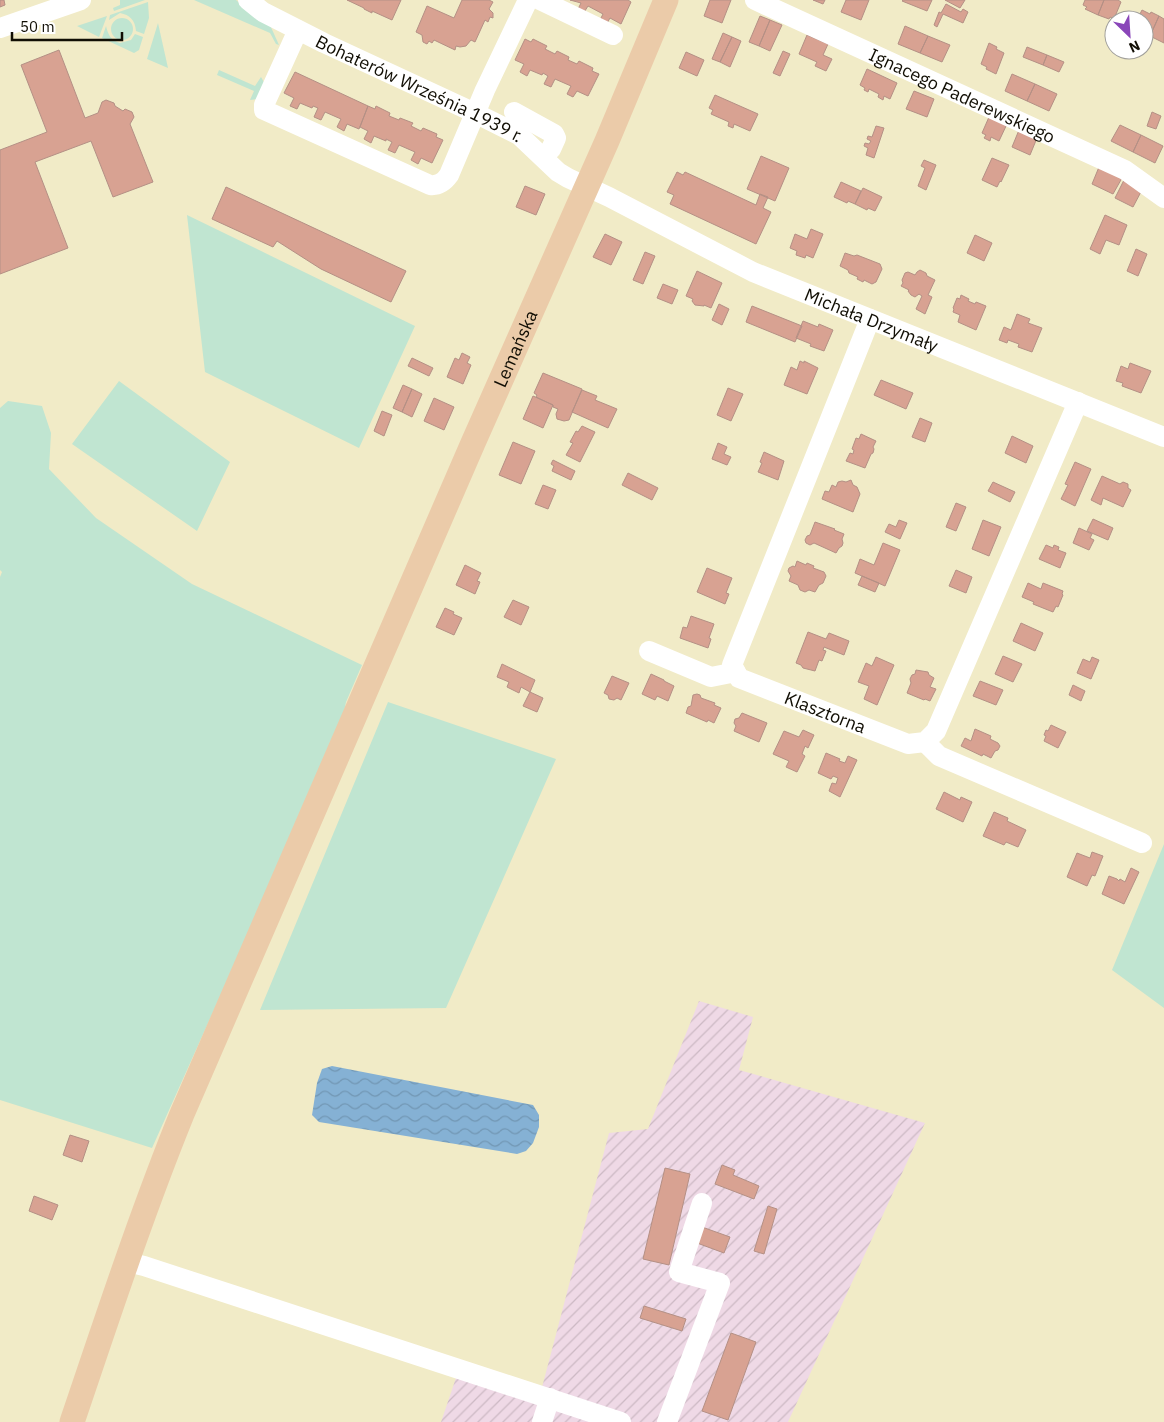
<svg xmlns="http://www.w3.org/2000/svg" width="1164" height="1422" font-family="'IBM Plex Sans',sans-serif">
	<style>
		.industrial { fill: url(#industrial-furrows) }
		.grass { fill: #c0e5d1 }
		.water { fill: url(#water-waves) }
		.building { fill: #d8a292; stroke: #b49085 }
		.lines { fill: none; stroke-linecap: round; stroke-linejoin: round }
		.minor { stroke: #fff; stroke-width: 20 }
		.major { stroke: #ebcba9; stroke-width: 25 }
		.labels { text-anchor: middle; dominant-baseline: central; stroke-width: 4.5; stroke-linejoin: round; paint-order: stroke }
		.street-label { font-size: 18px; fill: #110e04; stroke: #fff }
	</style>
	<defs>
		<pattern id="industrial-furrows" width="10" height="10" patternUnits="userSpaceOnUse" patternTransform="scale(1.25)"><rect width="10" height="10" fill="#efd9e6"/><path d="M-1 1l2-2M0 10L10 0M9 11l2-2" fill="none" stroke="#ccb9c4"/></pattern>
		<pattern id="water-waves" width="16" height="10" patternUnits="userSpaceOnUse" patternTransform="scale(1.25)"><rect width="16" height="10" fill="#85b1d4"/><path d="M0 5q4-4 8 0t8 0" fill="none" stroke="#7297b4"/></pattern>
	</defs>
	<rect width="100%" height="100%" fill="#f1ebc7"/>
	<path class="industrial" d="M699,1001l54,16 -14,53 186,53 -137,299h-347l18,-53 81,26 69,-262 39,-4z"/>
	<path class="grass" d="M120,0h25l-31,11 -1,-3 7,-3z
		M194,0h42l9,8 25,17 9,20 -3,-1 -6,-11z
		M148,2l1,16 -5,16 -8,-3c-1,-11 -6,-16 -16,-18l-11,7 1,-5z
		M107,16l-8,21 -22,-11z
		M111 29a11 11 0 1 1 22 0a11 11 0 1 1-22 0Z
		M158,23l10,45 -21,-9z
		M106,26c2,8 4,14 14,17l11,-3 4,-6 8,3 -4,13 -5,3 -32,-15z
		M219,70l36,16 6,-9 4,7 -7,15 -8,1 4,-9 -37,-16z
		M187,215l228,111 -56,122 -154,-76z
		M119,381l111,81 -33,69 -125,-87z
		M8,401l34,5 9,27 -2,36 47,49 96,66 170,81 -16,37 -5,25 -189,421 -152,-48v-523l2,-5 -2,-2v-162z
		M388,702l168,57 -110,249 -186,2z
		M1164,844v164l-52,-38z"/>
	<path class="water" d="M332,1066l201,39 6,10v12l-6,16 -7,8 -9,3 -198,-32 -7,-7 5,-32 5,-14z"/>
	<path class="building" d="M0,0h4l1,5 -5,2z
		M347,0h54l-9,20 -20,-9v2l-8,-4v-1z
		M462,0h27l4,2 -4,7 4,4v5l-3,-1 -2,5 -3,-2 -10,22 -4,-2 -5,6 -6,1 -4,-1 -1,4 -21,-10 -2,3 -3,-2 -2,3 -4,-2 -1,-7 -6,-3 11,-26 27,12z
		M570,0h58l3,2 -10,22 -11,-6 -4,7 -7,-3 4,-8 -15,-8 -5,8 -6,-3 4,-8z
		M710,0h21l-9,23 -18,-7z
		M813,0h12l-2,4z
		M846,0h23l-8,20 -20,-8z
		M903,0h29l-5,11 -25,-10z
		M945,0h20l-5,8z
		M1085,0h19l-6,15 -13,-6 2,-2 -4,-2z
		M1104,0h14l3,2 -7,17 -4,-2 -1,2 -11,-4z
		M946,4l15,8 2,-3 5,3 -5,11 -20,-9 -6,13 -3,-2 5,-13 2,1z
		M1142,10l8,4 1,-2 8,4 -9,20 -6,-3v-13h-7z
		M760,16l10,4 -11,26 -10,-4z
		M1159,16l5,3v24l-14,-7z
		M770,20l12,5 -12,26 -11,-5z
		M905,26l23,10 -8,17 -22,-9z
		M723,33l9,4 -12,25 -8,-3z
		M807,35l21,9 -5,11 9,4 -6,12 -11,-5 2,-4 -18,-8z
		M928,36l22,9 -8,17 -22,-9z
		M732,37l9,4 -11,26 -10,-5z
		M525,39l6,3 2,-3 14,7 -2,3 10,5 2,-3 12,6 -1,3 9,4 2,-3 14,7 -1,3 7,3 -11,22 -11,-5 -4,6 -6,-3 4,-8 -16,-7 -4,8 -7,-3 4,-8 -5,-3 -1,2 -12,-5 -3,6 -7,-4 4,-8 -9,-4z
		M989,43l8,4 -1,2 8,4 -8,21 -10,-5 1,-2 -6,-3z
		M1027,47l20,8 -4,10 -20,-8z
		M59,50l26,68 13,-5 4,-11 4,-2 8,3 1,3 8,5 2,-2 7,3 2,5 -4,7 23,58 -40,15 -22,-56 -56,21 33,86 -68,26v-124l47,-18 -26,-67z
		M783,51l7,3 -10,22 -7,-3z
		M686,52l18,8 -7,16 -18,-8z
		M1047,55l17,7 -5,10 -16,-7z
		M867,69l30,14 -7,16 -6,-3 -1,4 -5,-3 1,-3 -10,-5 -1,3 -4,-2 1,-2 -5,-3z
		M295,72l73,34 -9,23 -12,-5 -3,7 -7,-4 4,-8 -16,-7 -4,8 -7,-3 4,-9 -5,-2 -1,2 -12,-5 -3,6 -7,-3 4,-8 -10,-5z
		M1012,74l23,10 -8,17 -22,-10z
		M1035,84l22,10 -8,17 -22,-10z
		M914,91l20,8 -7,18 -21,-8z
		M715,95l43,19 -8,17 -16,-7 -1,4 -5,-2 1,-4 -18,-8 2,-4 -4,-2z
		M368,106l7,3 1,-3 14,7 -1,3 10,4 1,-2 13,5 -2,3 10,5 2,-3 14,6 -1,3 7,3 -11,23 -11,-5 -3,6 -7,-4 4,-8 -16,-7 -4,8 -7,-3 4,-8 -6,-3v2l-12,-5 -3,7 -7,-4 4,-8 -8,-4z
		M1152,112l9,4 -5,13 -9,-3z
		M989,117l18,7 -8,17 -8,-4 -1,4 -6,-3 2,-3 -4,-2z
		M1120,125l21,10 -8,17 -22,-11z
		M876,126l8,2 -10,30 -8,-3 2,-7 -4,-2 1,-3 4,1 2,-3 -4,-2 1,-3 4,1z
		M1019,130l18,8 -7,17 -18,-8z
		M1141,135l22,11 -8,17 -22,-11z
		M761,156l28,12 -14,33 -28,-12z
		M992,158l17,7 -8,17 -1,-1 -3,6 -15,-7z
		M924,160l12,5 -10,25 -8,-4 7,-18 -4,-2z
		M1099,167l23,11 -9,16 -21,-10z
		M677,172l6,3 2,-3 71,33 4,-11 8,3 -5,11 8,4 -15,32 -86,-40 4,-9 -7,-3z
		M1125,178l18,10 -10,19 -18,-9z
		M841,182l20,9 -6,13 -7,-3 -1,2 -13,-6z
		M525,186l20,8 -9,21 -20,-8z
		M226,187l180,84 -15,31 -70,-33 -44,-28 -4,6 -61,-28z
		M863,188l19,9 -7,14 -7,-3 -1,2 -12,-6z
		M1105,215l22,10 -8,20 -13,-5 -6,14 -10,-5z
		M811,229l12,5 -10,24 -7,-3 -1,3 -9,-3 1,-4 -7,-3 5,-14 12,5z
		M605,234l17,8 -11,23 -18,-8z
		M975,235l17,8 -8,18 -17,-8z
		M1136,249l11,5 -9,22 -11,-5z
		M645,252l10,4 -12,28 -10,-4z
		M845,253l9,3 3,-1 23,9 2,5 -6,13 -4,2 -8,-4 -1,2 -6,-3 1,-2 -9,-4 -1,-3 -8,-4z
		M920,270l6,3 1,3 8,4 -7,15 4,2 -7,17 -9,-5 6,-13 -3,-2 -4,3 -4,-2 -3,-4 1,-1 -8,-4 2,-3 -1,-3 3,-7 3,-1 7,3 2,-3z
		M697,271l25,12 -11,25 -7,-3v1l-9,-1 -3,-4 1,-2 -7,-3z
		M663,284l15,6 -6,14 -15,-6z
		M961,295l8,4 -1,2 7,3 1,-2 10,4 -10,24 -18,-8 2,-7 -7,-3 1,-3 -1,-1 4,-10 3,1z
		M719,304l10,5 -7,16 -10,-5z
		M752,306l50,20 -7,16 -49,-20z
		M1017,314l13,5 -2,4 14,5 -10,24 -14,-5 1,-3 -11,-4 -1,3 -8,-3 5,-13 7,3z
		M803,321l15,6 1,-3 14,6 -9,21 -14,-5 1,-2 -15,-6z
		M462,353l8,4 -3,6 4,2 -8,19 -16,-7 8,-19 4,2z
		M412,358l21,10 -4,8 -21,-10z
		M800,361l4,2v-2l14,7 -11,26 -23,-9 7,-18 6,3z
		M1130,363l21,8 -10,22 -19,-7 1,-3 -7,-2 5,-15 7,3z
		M543,373l39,16 -13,31 -5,1 -7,-2 -1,-5 2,-5 -5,-2v-2l-17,-8 1,-2 -3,-2z
		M881,380l32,13 -7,16 -32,-14z
		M403,385l9,4 -10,23 -9,-4z
		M728,388l15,6 -12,27 -14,-6z
		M412,389l10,5 -10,23 -10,-5z
		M582,390l15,6 -2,4 22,9 -9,19 -36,-16z
		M533,396l20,9 -10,23 -20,-9z
		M434,398l20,9 -10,23 -20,-9z
		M382,411l10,4 -8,21 -10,-5z
		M920,418l12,5 -7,19 -13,-5z
		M582,426l13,6 -15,30 -14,-7 7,-12 -3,-1 6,-11 2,1z
		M861,434l15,7 -3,6 1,2 -1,4 -2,1 -6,14 -19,-7 4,-8 3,1 1,-4 -2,-1 4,-11 3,1z
		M1012,436l21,10 -7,17 -21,-10z
		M513,442l22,9 -14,33 -22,-9z
		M718,443l9,4 -3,7 7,3 -4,8 -15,-6z
		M764,452l20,9 -6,19 -20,-8 4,-9 -2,-1z
		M553,460l22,11 -4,9 -19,-9 2,-5 -3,-2z
		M1075,462l16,7 -16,37 -14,-7 7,-14 -3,-1z
		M628,473l30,15 -6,12 -30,-15z
		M1102,476l18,8 3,-2 5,2v4l3,2 -8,17 -20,-9 -2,7 -10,-5z
		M851,480l2,5 4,2 3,7 -7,18 -31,-13 3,-8 4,1 3,-7 4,2 2,-5 4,-1 4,1z
		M993,482l22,10 -5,10 -22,-11z
		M543,485l13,5 -8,19 -13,-5z
		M956,503l10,4 -10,24 -10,-4z
		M1093,519l20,9 -5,12 -21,-9z
		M899,520l8,3 -7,16 -15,-7 4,-8 7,3z
		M983,520l18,7 -12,29 -17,-7z
		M815,522l20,7 -1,1 10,4 -2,5 1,4 -1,3 -3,2 -3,5 -22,-10 -4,2 -4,-2 -1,-3 2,-4 3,-1z
		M1079,528l13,6 -2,4 4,2 -5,10 -16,-7z
		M883,543l17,7 -15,36 -30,-13 5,-14 14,6z
		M1046,545l7,3 1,-3 5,2 -1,3 8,3 -6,15 -21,-9z
		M797,561l9,4 1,-2 7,3 -1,2 11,4 2,4 -3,7 -4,2 -4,7 -6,-2 -4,2 -5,-2 -2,-5 -9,-4 2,-5 -3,-5 1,-3 4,-2 2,1z
		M465,565l16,8 -4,8 3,1 -5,12 -19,-9z
		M707,568l25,10 -6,15 3,1 -4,10 -28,-12z
		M956,570l16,7 -6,16 -17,-7z
		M862,576l17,7 -4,9 -17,-7z
		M1028,583l13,6 2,-6 20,8 -1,3 1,1 -5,12 -2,-1 -3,6 -20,-8 1,-2 -12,-5z
		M513,600l16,7 -8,18 -17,-8z
		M445,608l9,4 -1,2 9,4 -8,17 -18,-8z
		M691,616l23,8 -5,14 2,1 -3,9 -28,-10 3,-11 4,1z
		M1021,623l22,10 -8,18 -22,-10z
		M808,632l18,7 3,-6 20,8 -5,14 -20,-8 -1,3 3,1 -4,10 -3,-1 -4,11 -12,-3 -2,-3 -5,-2z
		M1003,656l19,8 -9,18 -18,-8z
		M876,657l18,8 -17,40 -13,-6 5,-13 -11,-4 8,-19 6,3z
		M1092,657l7,3 -8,19 -14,-6 6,-14 7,3z
		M502,664l33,16 -5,12 -9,-5 -2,6 -12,-6 2,-5 -12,-5z
		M916,670l12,2 1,3 5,3 -4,9 6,2 -6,12 -5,-2 -1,1 -17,-7 4,-10 -1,-4 2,-4 3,-1z
		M651,674l13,6v1l10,5 -6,15 -11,-5 -2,4 -13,-6z
		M612,676l17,7 -8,17 -4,-2 -3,2 -5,-1 -1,-4 -4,-2z
		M980,681l23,9 -7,15 -23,-9z
		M1073,685l12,6 -4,10 -12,-6z
		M530,692l13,6 -6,14 -14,-6z
		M697,694l3,1 1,3 14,5 -1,2 7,3 -7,15 -6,-3 -1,2 -21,-9 2,-6 3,-1 2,-11z
		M742,713l25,10 -8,19 -25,-11 2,-5 -2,-3 1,-4 4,-1z
		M1051,725l15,7 -8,16 -14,-7 2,-5 -2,-1 2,-5 2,1z
		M975,729l16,7 -1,3 8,4 2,3 -2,4 -3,1 -4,7 -8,-4 -1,2 -21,-10 4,-8 6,3z
		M803,730l11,5 -6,13 -3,-2 -3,8 3,2 -8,16 -11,-5 3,-6 -16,-7 11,-23 15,6z
		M826,753l14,6 -1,2 6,2 3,-7 9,4 -17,37 -11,-6 3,-8 4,1 2,-6 -5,-2 -2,3 -13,-6z
		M944,792l16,8 1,-3 11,5 -9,20 -27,-13z
		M994,812l14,6 -1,3 19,9 -8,17 -12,-5 -2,3 -21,-9z
		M1092,852l11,4 -8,20 -3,-1 -5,11 -20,-9 10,-24 13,5z
		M1131,868l8,4 -15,32 -22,-10 7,-18 8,3 2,2 1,-2 5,3z
		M70,1135l19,6 -7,21 -19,-7z
		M722,1165l13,5 -2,5 26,11 -5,13 -39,-15z
		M665,1168l25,6 -21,91 -26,-6z
		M34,1196l24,9 -6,15 -23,-9z
		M768,1206l9,3 -13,45 -10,-3z
		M702,1227l28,10 -6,16 -27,-10z
		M644,1306l42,13 -4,12 -42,-13z
		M731,1333l25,9 -28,78 -26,-9z"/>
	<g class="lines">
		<g class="minor">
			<path id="s1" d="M248,0l15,12 61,31 151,70 44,22 39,37 10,6 41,19 144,75 411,165"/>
			<path d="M540,0l73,35"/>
			<path id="s2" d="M755,0l370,170 39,28"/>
			<path d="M0,28l81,-28"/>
			<path d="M298,30l-34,75v5l166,75c9,1 14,-3 19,-10l36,-85 43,-90"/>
			<path d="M514,112l40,22 2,4 -5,11 -8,8"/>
			<path id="s3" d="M870,319l-138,346 7,13 169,66 17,-2 11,-11 142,-329"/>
			<path d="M649,651l62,26 25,-5"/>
			<path d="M925,742l14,14 203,87"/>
			<path d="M127,1262l17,4 477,156"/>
			<path d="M542,1422l8,-24"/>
			<path d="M667,1422l53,-139 -41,-11 23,-69"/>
		</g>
		<path class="major" id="s4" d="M72,1422c35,-103 69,-207 110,-308l291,-671 134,-302 59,-141"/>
	</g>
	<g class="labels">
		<g class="street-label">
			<text stroke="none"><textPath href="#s1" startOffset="194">Bohaterów Września 1939 r.</textPath></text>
			<text stroke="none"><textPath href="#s2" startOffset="228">Ignacego Paderewskiego</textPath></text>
			<text stroke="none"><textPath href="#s1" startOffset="704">Michała Drzymały</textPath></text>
			<text stroke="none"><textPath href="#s4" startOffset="1162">Lemańska</textPath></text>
			<text stroke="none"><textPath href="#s3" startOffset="480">Klasztorna</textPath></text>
		</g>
	</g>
	<g transform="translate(1129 35) rotate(155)"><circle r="24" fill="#ffffff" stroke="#a09f9b"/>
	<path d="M0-4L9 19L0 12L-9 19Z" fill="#8a46b9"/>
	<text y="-8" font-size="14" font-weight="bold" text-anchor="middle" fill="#110e04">N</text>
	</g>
	<path d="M12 32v8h110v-8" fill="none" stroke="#110e04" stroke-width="2.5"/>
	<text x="20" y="32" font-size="15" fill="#110e04" stroke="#ffffff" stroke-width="4" paint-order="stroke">50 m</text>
</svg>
